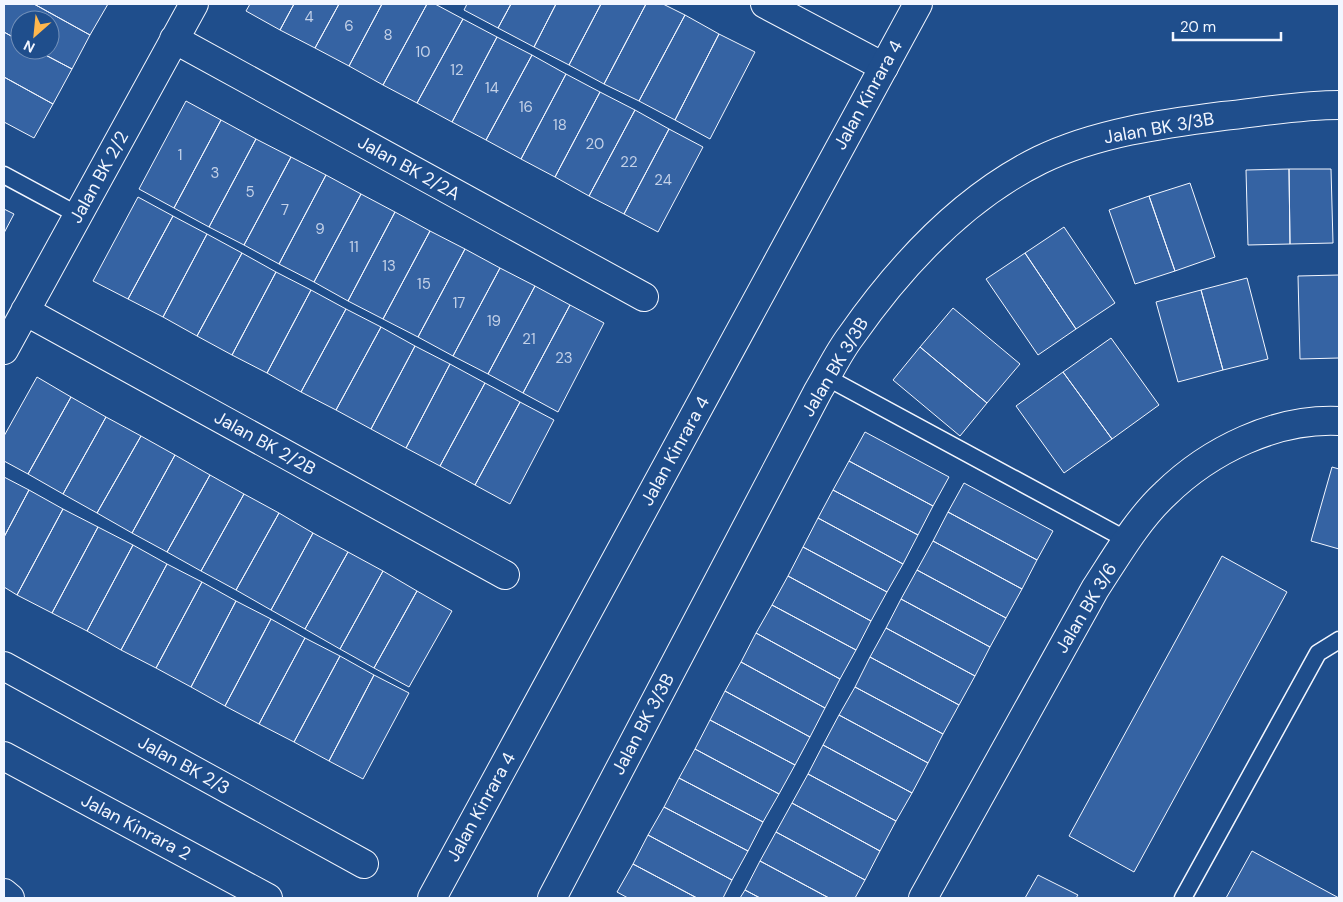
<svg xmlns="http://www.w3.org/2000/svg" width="1343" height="902" font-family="'DM Sans',sans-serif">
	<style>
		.building { fill: #3563a3; stroke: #f2f6ff }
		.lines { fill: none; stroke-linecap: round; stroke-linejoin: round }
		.lane-casing { stroke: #f2f6ff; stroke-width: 19 }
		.street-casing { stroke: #f2f6ff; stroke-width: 30 }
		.secondary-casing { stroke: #f2f6ff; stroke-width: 30 }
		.lane { stroke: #1f4e8c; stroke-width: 16 }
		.street { stroke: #1f4e8c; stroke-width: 28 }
		.secondary { stroke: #1f4e8c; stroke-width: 28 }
		.labels { text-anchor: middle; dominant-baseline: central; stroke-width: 4; stroke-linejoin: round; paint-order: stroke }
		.number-label { font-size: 15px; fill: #c3d1e8 }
		.street-label { font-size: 18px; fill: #f2f6ff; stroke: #1f4e8c }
	</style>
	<rect width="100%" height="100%" fill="#1f4e8c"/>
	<path class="building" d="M4,4h30l56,31 -18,34 -36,-19h14v-30h-30v21l-16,-9z
		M34,4h74l-18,31z
		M250,4h44l-14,26 -34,-19z
		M294,4h45l-24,44 -35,-18z
		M339,4h43l-33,62 -34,-18z
		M382,4h45l-44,81 -34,-19z
		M427,4h8l28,15 -46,84 -34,-18z
		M467,4h44l-13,24 -34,-18z
		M511,4h45l-22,43 -36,-19z
		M556,4h45l-32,61 -35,-18z
		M601,4h45l-42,80 -35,-19z
		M646,4h17l22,11 -46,86 -35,-17z
		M685,15l34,19 -44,86 -36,-19z
		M463,19l34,18 -45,85 -35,-19z
		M4,32l16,9v9h16l36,19 -19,35 -49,-27z
		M719,34l36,18 -45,87 -35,-19z
		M497,37l35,18 -46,85 -34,-18z
		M532,55l34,19 -45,85 -35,-19z
		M566,74l34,18 -45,85 -34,-18z
		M4,77l49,27 -19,34 -30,-16z
		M600,92l35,18 -46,86 -34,-19z
		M186,101l35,19 -47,88 -35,-19z
		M635,110l34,19 -45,85 -35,-18z
		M221,120l35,19 -47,88 -35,-19z
		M669,129l34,18 -45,85 -34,-18z
		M256,139l35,18 -47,88 -35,-18z
		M291,157l35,18 -47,89 -35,-19z
		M1289,169h42l2,74 -43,1z
		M1289,169l1,75 -42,1 -2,-75z
		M326,175l35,19 -47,88 -35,-18z
		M1190,183l25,74 -40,14 -26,-75z
		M361,194l34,18 -47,89 -34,-19z
		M1149,196l26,75 -40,13 -26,-74z
		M138,197l35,19 -45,83 -35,-18z
		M4,209l10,5 -10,19z
		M395,212l35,19 -47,88 -35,-18z
		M173,216l34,18 -44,83 -35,-18z
		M1064,227l51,76 -39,26 -51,-76z
		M430,231l35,18 -47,88 -35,-18z
		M207,234l35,19 -45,83 -34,-19z
		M465,249l35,19 -47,88 -35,-19z
		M242,253l34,19 -44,83 -35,-19z
		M1025,253l51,76 -38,26 -52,-76z
		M500,268l35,18 -47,88 -35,-18z
		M276,272l35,18 -44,83 -35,-18z
		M1339,275v83l-39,1 -2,-83z
		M1247,278l21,81 -45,11 -22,-80z
		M535,286l35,19 -47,88 -35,-19z
		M311,290l35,19 -45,83 -34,-19z
		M1201,290l22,80 -45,12 -22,-80z
		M570,305l34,18 -46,89 -35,-19z
		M953,308l67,56 -33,39 -67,-56z
		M346,309l35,18 -45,83 -35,-18z
		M381,327l34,19 -44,83 -35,-19z
		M1111,338l48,67 -47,34 -49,-67z
		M415,346l35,18 -44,84 -35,-19z
		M920,347l67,56 -27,33 -67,-56z
		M450,364l35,19 -45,83 -34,-18z
		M1063,372l49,67 -48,34 -48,-67z
		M37,377l34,20 -43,77 -24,-13v-25z
		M485,383l35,19 -45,83 -35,-19z
		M71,397l35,20 -43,77 -35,-20z
		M520,402l34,18 -44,84 -35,-19z
		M106,417l35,19 -44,77 -34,-19z
		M865,432l84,45 -16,29 -84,-45z
		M141,436l34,19 -43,78 -35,-20z
		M175,455l35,20 -43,77 -35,-19z
		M849,461l84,45 -15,29 -85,-45z
		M1332,467l7,2v80l-28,-8z
		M210,475l34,19 -43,77 -34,-19z
		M4,477l25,13 -25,47z
		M964,483l89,48 -16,29 -89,-48z
		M29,490l34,19 -46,86 -13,-8v-50z
		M833,490l85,45 -15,29 -85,-46z
		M244,494l35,19 -43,77 -35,-19z
		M63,509l35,18 -46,86 -35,-18z
		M948,512l89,48 -15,29 -89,-48z
		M279,513l34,20 -42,77 -35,-20z
		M818,518l85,46 -16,28 -84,-45z
		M98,527l35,18 -46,86 -35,-18z
		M313,533l35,19 -43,77 -34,-19z
		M933,541l89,48 -16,29 -89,-48z
		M133,545l34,19 -46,86 -34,-19z
		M803,547l84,45 -16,29 -83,-45z
		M348,552l35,19 -43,78 -35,-20z
		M1222,556l65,36 -153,280 -65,-36z
		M167,564l35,18 -46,86 -35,-18z
		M917,570l89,48 -16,29 -89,-48z
		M383,571l34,20 -43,77 -34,-19z
		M788,576l83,45 -15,29 -84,-45z
		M202,582l34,19 -45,86 -35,-19z
		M417,591l35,20 -43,76 -35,-19z
		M901,599l89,48 -15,29 -89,-48z
		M236,601l35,18 -46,87 -34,-19z
		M772,605l84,45 -16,29 -84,-46z
		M271,619l34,19 -46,86 -34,-18z
		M886,628l89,48 -16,29 -89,-48z
		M756,633l84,46 -15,29 -84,-46z
		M305,638l35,18 -46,86 -35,-18z
		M340,656l34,19 -45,86 -35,-19z
		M870,657l89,48 -16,29 -88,-47z
		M741,662l84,46 -15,29 -85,-46z
		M374,675l35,18 -46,86 -34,-18z
		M855,687l88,47 -15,29 -89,-48z
		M725,691l85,46 -15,28 -85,-45z
		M839,715l89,48 -16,30 -89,-48z
		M710,720l85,45 -16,29 -84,-45z
		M823,745l89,48 -16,28 -88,-47z
		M695,749l84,45 -16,28 -84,-44z
		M808,774l88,47 -16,30 -88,-48z
		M679,778l84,44 -15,29 -84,-44z
		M792,803l88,48 -15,29 -89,-48z
		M664,807l84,44 -16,29 -84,-45z
		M776,832l89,48 -10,18h-26l-69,-37z
		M648,835l84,45 -9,18h-26l-64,-34z
		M1252,851l87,47h-113z
		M760,861l69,37h-69l-15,-8z
		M633,864l64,34h-69l-11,-6z
		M1038,875l40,20 -2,3h-51z
		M745,890l15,8h-20z"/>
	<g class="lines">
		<g class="lane-casing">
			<path id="lane" d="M4,175l74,40
				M826,377l301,163
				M1183,898l135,-245 21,-13"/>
		</g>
		<g class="street-casing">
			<path id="street" d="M765,4l119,63
				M174,39l470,258
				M25,311l480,264
				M4,350l190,-346
				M4,666l360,198
				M4,893l6,5
				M552,898l266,-507c11,-18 20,-38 33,-55 49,-70 112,-138 189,-176 56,-27 121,-36 183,-44 38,-4 78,-11 116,-11
				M923,898l172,-309c21,-32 42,-69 70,-95 45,-44 111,-76 174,-73"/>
		</g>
		<g class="secondary-casing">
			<path id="secondary" d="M4,756l264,142
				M432,898l486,-894"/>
		</g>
		<use href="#lane" class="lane"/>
		<use href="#street" class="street"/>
		<use href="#secondary" class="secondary"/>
	</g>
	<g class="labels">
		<g class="number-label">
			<text x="309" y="17">4</text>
			<text x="349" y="26">6</text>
			<text x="388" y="35">8</text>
			<text x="423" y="52">10</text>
			<text x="457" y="70">12</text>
			<text x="492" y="88">14</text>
			<text x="526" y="107">16</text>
			<text x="560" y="125">18</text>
			<text x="595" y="144">20</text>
			<text x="180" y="155">1</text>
			<text x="629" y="162">22</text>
			<text x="215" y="173">3</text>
			<text x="663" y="180">24</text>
			<text x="250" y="192">5</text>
			<text x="285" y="210">7</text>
			<text x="320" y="229">9</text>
			<text x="354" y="247">11</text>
			<text x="389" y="266">13</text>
			<text x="424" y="284">15</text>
			<text x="459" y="303">17</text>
			<text x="494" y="321">19</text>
			<text x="529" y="339">21</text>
			<text x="564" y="358">23</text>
		</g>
		<g class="street-label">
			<text transform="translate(868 95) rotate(-61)">Jalan Kinrara 4</text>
			<text transform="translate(1159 128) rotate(-10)">Jalan BK 3/3B</text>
			<text transform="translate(409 168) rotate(29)">Jalan BK 2/2A</text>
			<text transform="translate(99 177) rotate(-61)">Jalan BK 2/2</text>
			<text transform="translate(835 367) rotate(-59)">Jalan BK 3/3B</text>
			<text transform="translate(265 443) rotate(29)">Jalan BK 2/2B</text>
			<text transform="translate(675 451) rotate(-61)">Jalan Kinrara 4</text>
			<text transform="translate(1086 608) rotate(-59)">Jalan BK 3/6</text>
			<text transform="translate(643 724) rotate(-62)">Jalan BK 3/3B</text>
			<text transform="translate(184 765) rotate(29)">Jalan BK 2/3</text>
			<text transform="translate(481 807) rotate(-61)">Jalan Kinrara 4</text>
			<text transform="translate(136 827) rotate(28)">Jalan Kinrara 2</text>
		</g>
	</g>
	<rect width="1343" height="902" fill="none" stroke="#f2f6ff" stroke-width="10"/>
	<g transform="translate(35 35) rotate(207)"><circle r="24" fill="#1f4e8c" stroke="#7391ba"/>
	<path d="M0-4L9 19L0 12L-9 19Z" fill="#ffb74d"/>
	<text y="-8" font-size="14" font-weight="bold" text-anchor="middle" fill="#f2f6ff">N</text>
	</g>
	<path d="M1173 32v8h108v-8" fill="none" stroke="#f2f6ff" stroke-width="2.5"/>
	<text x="1180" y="32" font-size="15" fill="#f2f6ff" stroke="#1f4e8c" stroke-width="4" paint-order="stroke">20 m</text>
</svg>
